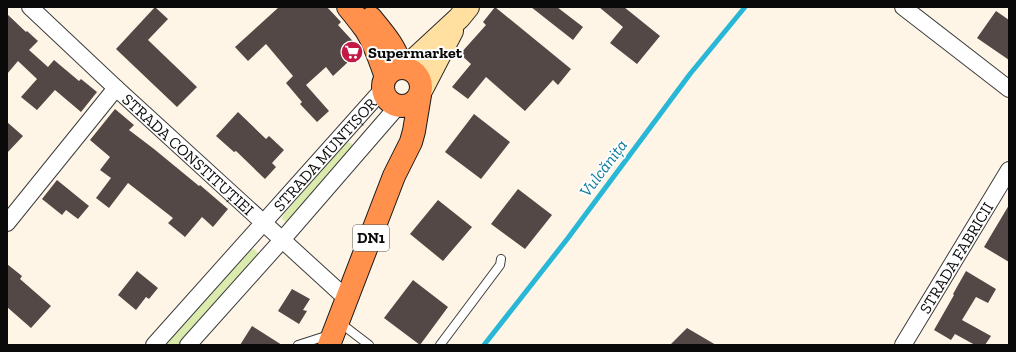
<svg xmlns="http://www.w3.org/2000/svg" width="1016" height="352" font-family="'Zilla Slab',serif">
	<style>
		.green { fill: #dbebae }
		.lines { fill: none; stroke-linecap: round; stroke-linejoin: round }
		.stream { stroke: #28b7d7; stroke-width: 5 }
		.building { fill: #534845 }
		.service-casing { stroke: #3d3d3d; stroke-width: 10 }
		.minor-casing { stroke: #3d3d3d; stroke-width: 18 }
		.secondary-casing { stroke: #2c2c2c; stroke-width: 24 }
		.trunk-casing { stroke: #1b1b1b; stroke-width: 24 }
		.service { stroke: #fff; stroke-width: 8 }
		.minor { stroke: #fff; stroke-width: 16 }
		.secondary { stroke: #ffe0a1; stroke-width: 22 }
		.trunk { stroke: #ff914d; stroke-width: 22 }
		.labels { text-anchor: middle; dominant-baseline: central; stroke-width: 4; stroke-linejoin: round; paint-order: stroke }
		.shield { fill: #fff; stroke: #545454; stroke-width: 1 }
		.shield-label { font-size: 15px; font-weight: bold; fill: #0a0a0a }
		.poi-label { font-size: 16px; font-weight: bold; fill: #0a0a0a; stroke: #fff; text-anchor: start }
		.street-label { font-size: 16px; fill: #0a0a0a; stroke: #fff }
		.water-label { font-size: 17px; font-style: italic; fill: #0c7b9b; stroke: #fff }
	</style>
	<rect width="100%" height="100%" fill="#fff5e6"/>
	<path class="green" d="M347,142l4,1 2,2v3l-65,74h-2l-4,-3 1,-4z
		M250,249h4l4,4v3l-80,89h-13z"/>
	<g class="lines">
		<path class="stream" d="M484,345l84,-107 122,-164 55,-67"/>
	</g>
	<path class="building" d="M155,7l13,12 -20,21 49,47 -20,20 -61,-58z
		M279,7h48l14,15 -3,3 23,25 -28,26 -7,-9 -20,18 23,26 -12,11 -17,-18 2,-2 -16,-19 7,-7 -27,-32 -18,17 -13,-14z
		M495,7l76,62 -13,16 -5,-5 -28,31 -39,-34 -18,22 -16,-12 19,-23 -11,-10 26,-29 -3,-3z
		M531,7h26l26,20 -10,13z
		M599,7h25l36,29 -23,28 -27,-21 13,-16z
		M996,11l13,9v40l-32,-22z
		M7,14l19,18 1,-1 11,10 -9,9 19,17 6,-7 25,21 2,-2 16,13 -16,20 -26,-22 -18,20 -16,-13 16,-18 -19,-18 -11,13z
		M115,109l19,16 -5,5 25,19 45,37 1,-1 28,24 -15,18 -11,-10 -17,20 -17,-14 5,-5 -45,-35 -19,25 -13,-10 15,-20 -11,-8 10,-13 -20,-17z
		M238,112l28,27 3,-3 15,14 -12,13 4,4 -11,12 -29,-28 -2,1 -18,-16z
		M474,114l36,28 -29,37 -36,-27z
		M7,122l16,14 -16,17z
		M57,180l32,26 -11,13 -12,-9 -4,5 -20,-16z
		M518,189l34,26 -27,34 -34,-25z
		M438,200l34,27 -29,34 -33,-27z
		M1009,205v57l-25,-15z
		M7,264l15,12 -2,3 31,27 -20,22 -24,-21z
		M137,271l21,17 -9,11 -3,-2 -10,13 -18,-15z
		M966,271l30,18 -8,14 -12,-6 -14,23 29,16 -6,9h-10l-20,-11 -4,6 -17,-10 20,-35 -1,-1z
		M413,280l35,27 -28,38 -36,-27z
		M292,289l18,10 -7,11 4,1 -8,13 -21,-13z
		M252,326l30,19h-42z
		M687,328l29,17h-46z"/>
	<g class="lines">
		<g class="service-casing">
			<path id="service" d="M339,322l30,23
				M298,345l31,-10
				M440,345l60,-80 1,-6"/>
		</g>
		<g class="minor-casing">
			<g id="minor">
				<path id="s1" d="M30,7l86,81 231,211"/>
				<path d="M903,7l106,82"/>
				<path d="M7,223l109,-135"/>
				<path id="s2" d="M154,345l229,-256"/>
				<path d="M188,345l94,-105 116,-134"/>
				<path id="s3" d="M903,345l106,-175"/>
			</g>
		</g>
		<g class="secondary-casing">
			<path id="secondary" d="M405,68l54,-50 9,-11
				M422,89l30,-58"/>
		</g>
		<g class="trunk-casing">
			<path id="trunk" d="M348,7c6,7 12,15 18,23 9,14 14,31 20,47
				M371,18c14,17 24,28 31,50
				M383 87a19 19 0 1 1 38 0a19 19 0 1 1-38 0Z
				M329,345l65,-169 17,-34 3,-11 6,-36"/>
		</g>
		<use href="#service" class="service"/>
		<use href="#minor" class="minor"/>
		<use href="#secondary" class="secondary"/>
		<use href="#trunk" class="trunk"/>
	</g>
	<defs>
		<g id="supermarket-disc" transform="scale(1.15)"><circle r="9.5" fill="#c21945" stroke="#fff"/><path d="M-6-5.5h2.5l.6 2H6L4.5 2H-2.5L-4.4-4H-6ZM-1.5 3.2a1.3 1.3 0 1 0 .1 0ZM3 3.2a1.3 1.3 0 1 0 .1 0Z" fill="#fff"/></g>
	</defs>
	<g fill-rule="evenodd">
		<use href="#supermarket-disc" x="352" y="52"/>
	</g>
	<g class="labels">
		<rect class="shield" x="353" y="225" width="36" height="26" rx="3"/>
		<g class="shield-label">
			<text x="371" y="238">DN1</text>
		</g>
		<g class="poi-label">
			<text x="368" y="52">Supermarket</text>
		</g>
		<g class="street-label">
			<text stroke="none"><textPath href="#s1" startOffset="216">STRADA CONSTITUȚIEI</textPath></text>
			<text stroke="none"><textPath href="#s2" startOffset="256">STRADA MUNTIȘOR</textPath></text>
			<text stroke="none"><textPath href="#s3" startOffset="102">STRADA FABRICII</textPath></text>
		</g>
		<g class="water-label">
			<text transform="translate(603 168) rotate(-53)">Vulcănița</text>
		</g>
	</g>
	<rect width="1016" height="352" fill="none" stroke="#0a0a0a" stroke-width="16"/>
</svg>
